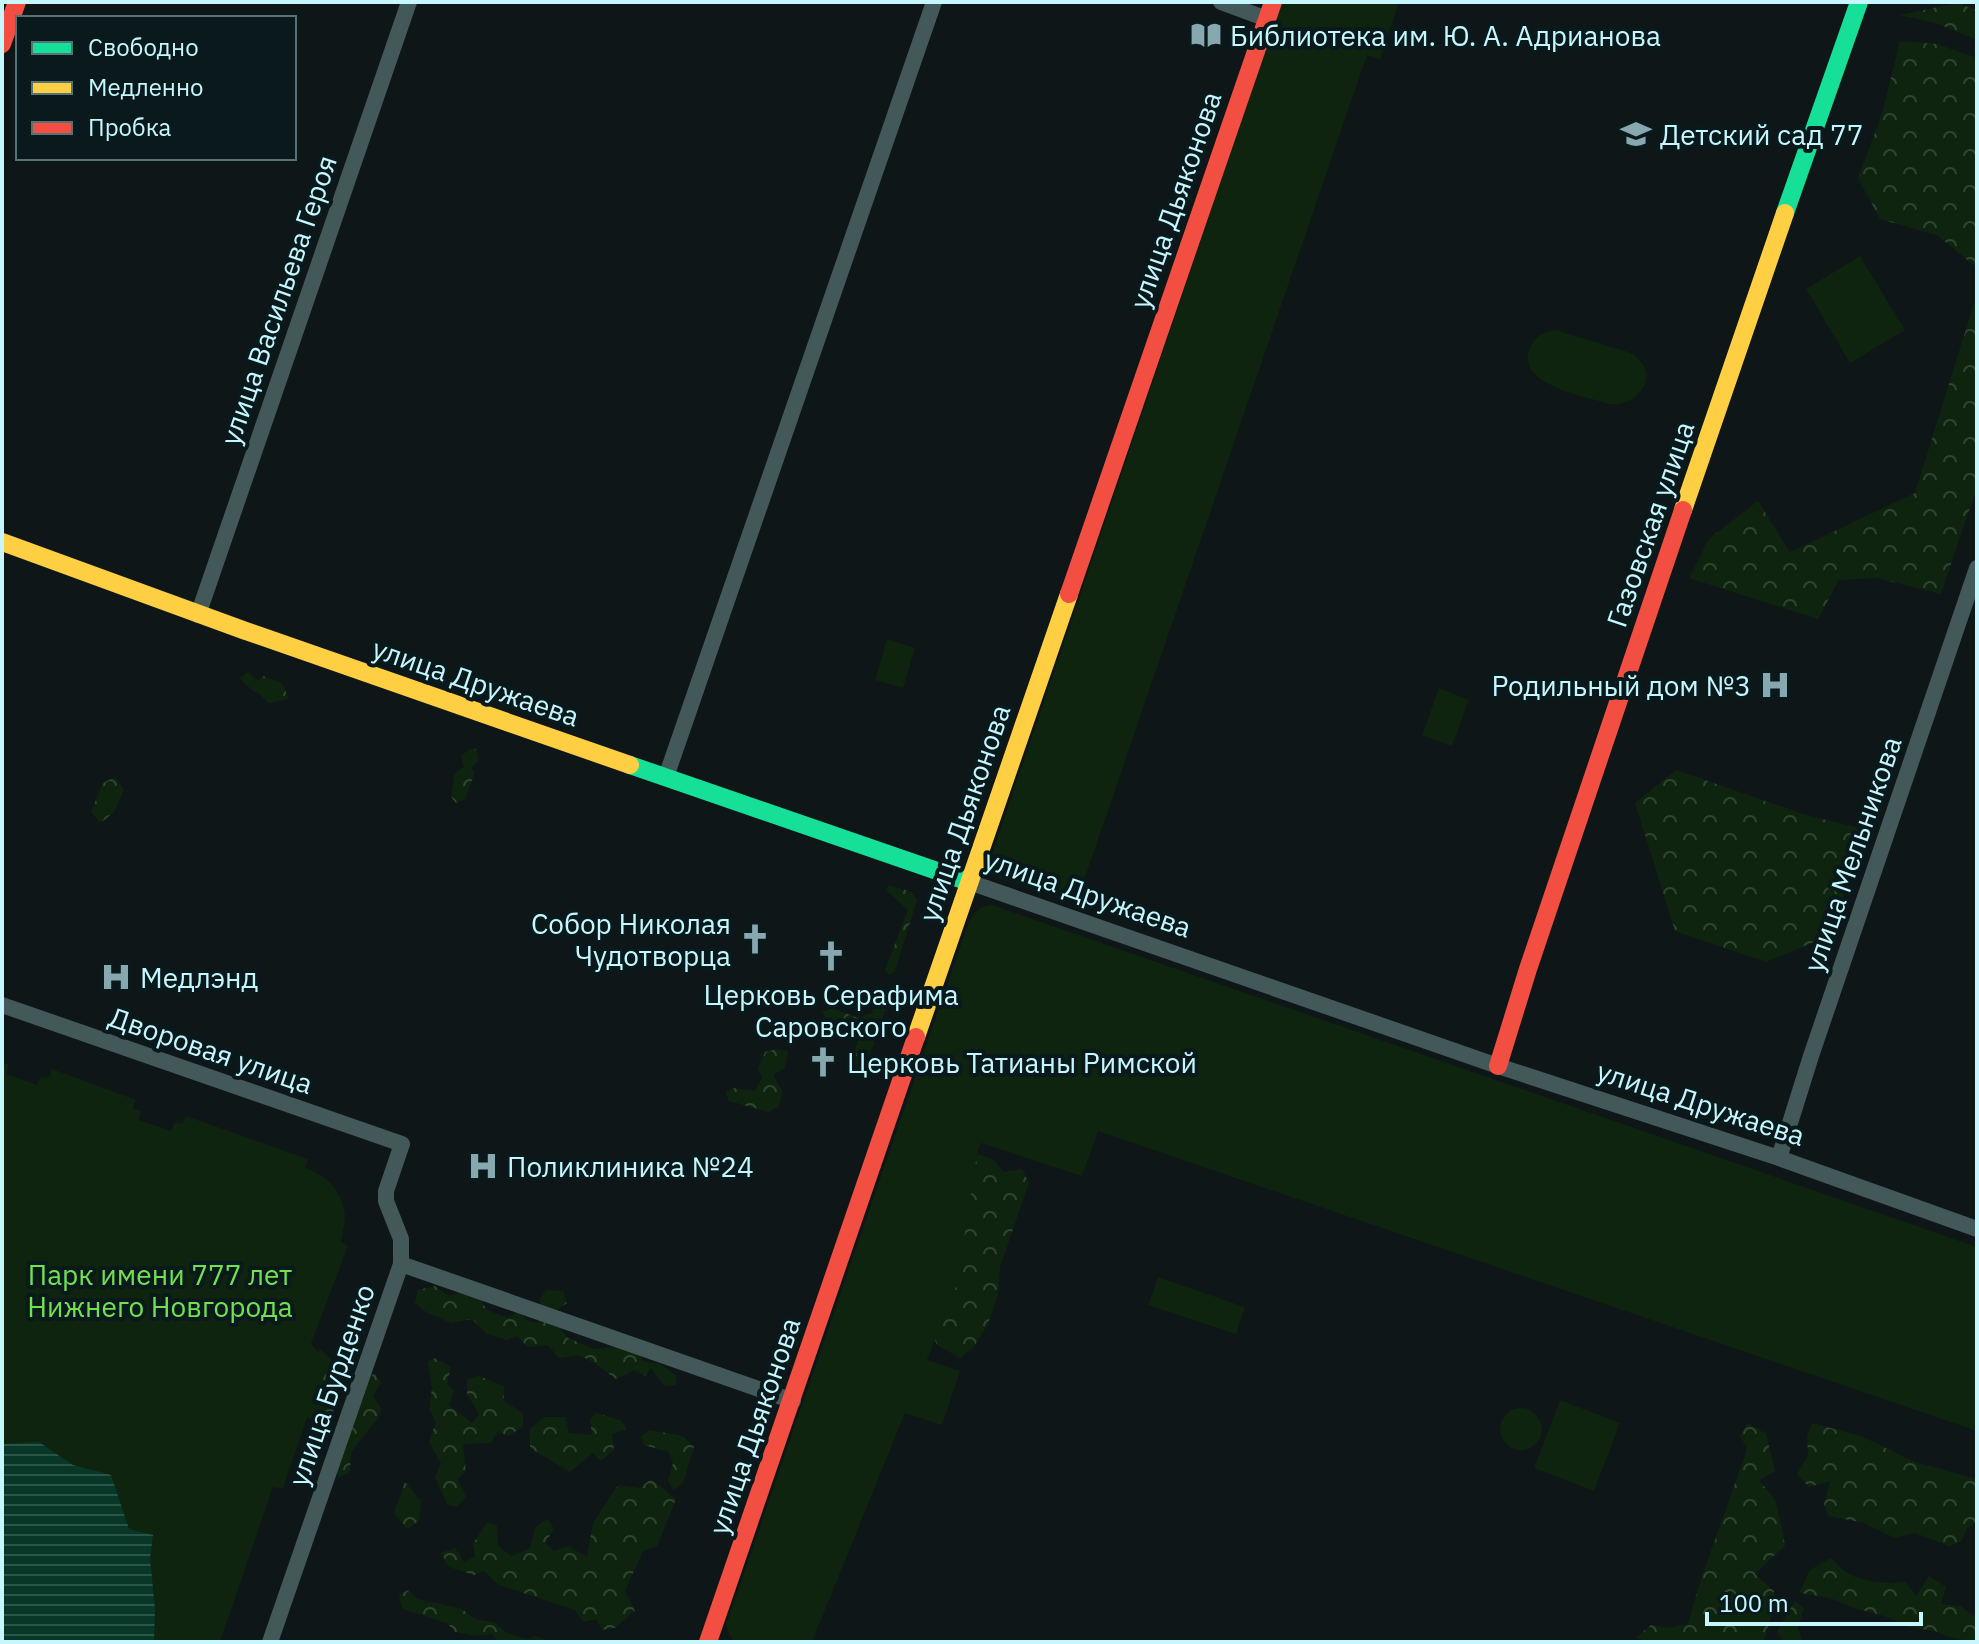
<svg xmlns="http://www.w3.org/2000/svg" width="1979" height="1644" font-family="'IBM Plex Sans',sans-serif">
	<style>
		.forest { fill: url(#forest-crowns) }
		.green { fill: #0e240e }
		.water { fill: url(#water-rules) }
		.lines { fill: none; stroke-linecap: round; stroke-linejoin: round }
		.street { stroke: #425859; stroke-width: 16 }
		.fast { stroke: #16e098; stroke-width: 18 }
		.slow { stroke: #ffcf43; stroke-width: 18 }
		.jam { stroke: #f24e42; stroke-width: 18 }
		.labels { text-anchor: middle; dominant-baseline: central; stroke-width: 8; stroke-linejoin: round; paint-order: stroke }
		.poi-label { font-size: 28px; fill: #c6f7ff; stroke: #0a191c; text-anchor: start }
		.street-label { font-size: 28px; fill: #c6f7ff; stroke: #0a191c }
		.park-label { font-size: 28px; fill: #70e24e; stroke: #0a191c }
	</style>
	<defs>
		<pattern id="forest-crowns" width="20" height="18" patternUnits="userSpaceOnUse" patternTransform="scale(2)"><rect width="20" height="18" fill="#0e240e"/><path d="M2 6a3 3 0 1 1 6 0M12 15a3 3 0 1 1 6 0" fill="none" stroke="#304532"/></pattern>
		<pattern id="water-rules" width="6" height="5" patternUnits="userSpaceOnUse" patternTransform="scale(2)"><rect width="6" height="5" fill="#083627"/><path d="M0 2.5h6" fill="none" stroke="#2a5447"/></pattern>
	</defs>
	<rect width="100%" height="100%" fill="#0e1618"/>
	<path class="forest" d="M1957,3l20,7v30l-41,-17 -37,-8z
		M1900,41l37,3 40,14v210l-40,-33 -57,-16 -22,-41 24,-64z
		M1977,294v193l-36,107 -64,-16 -38,2 -21,39 -129,-41 20,-39 49,-38 32,51 125,-59z
		M248,672l10,9 5,-5 19,7 7,16 -21,4c-9,-13 -19,-12 -28,-25z
		M470,749h6l2,12 -7,7 4,4 -10,27 -9,4 -5,-6 3,-23 10,-7 -3,-11z
		M1676,770l127,44 64,16 -38,106 -63,26 -91,-31 -40,-128z
		M115,777l9,13 -10,22 -13,11 -10,-11 12,-29z
		M889,885l23,7 5,8 -22,71 -6,4 -4,-5 23,-60 -22,-20z
		M885,988l6,6 -25,71 -8,2 -5,-12 8,-23 -34,-11 -5,-9 11,-4 25,10 14,-5 6,-20z
		M777,1049l11,2 -3,17 -12,7 10,17 -5,15 -10,5 -39,-11 -3,-9 7,-4 22,3 7,-14 -4,-8 7,-17z
		M977,1154l16,5 10,13 19,-3 7,14 -29,84 -2,28 -10,29 -15,24 -13,10 -23,-13 -8,-19z
		M435,1286l14,10 18,-6 11,5 9,15 20,8 12,-7 9,10 9,2 10,-10 -8,-12 7,-11 17,1 4,12 -9,6 -4,11 14,18 26,11 33,-3 12,4 4,11 17,3 16,11v10l-12,1 -13,-18 -6,8 -11,-6 -18,9 -23,-17 -15,-7 -19,3 -11,-13 -20,2 -11,-11 -10,4 -20,-6 -15,-15 -21,4 -25,-11 -11,-9 3,-13z
		M321,1350l15,14 -1,18 -10,7 9,22 -20,11 -10,-8 -1,-52z
		M434,1358l17,9 -4,17 7,7 -5,14 23,18 7,-9 -12,-20v-15l12,-3 25,10v15l19,12v13l-14,10 -12,-4 -6,11 -28,1 3,28 -9,7 9,18 -9,10 -10,-3 -12,-27 6,-14 -12,-21 7,-20 -7,-13 3,-21 -4,-26z
		M375,1374l6,9 -8,13 8,12 -3,10 -27,34 -1,20 -12,6 -3,-18 13,-14 -3,-15 19,-54z
		M596,1413l26,8 4,8 -14,5 2,16 -13,11 -8,-8 -23,19 -40,-24v-19l14,-12h21l4,16 23,2 -2,-15z
		M1748,1423l18,11 9,37 -16,9 16,20 8,32 2,14 -17,15 -13,13 19,17 -1,22 -10,29h-112l-15,-4 15,-13 18,3 19,-4 13,-45 42,-118 4,-13 -7,-12z
		M1812,1423l49,13 54,26 62,17v43l-10,6 -6,14 -12,4 -34,-13 -20,5 -31,-15 -35,-7 -5,-12 6,-23 -21,6 -12,-13 11,-19 -1,-19z
		M649,1430l34,6 11,11 -11,36 -10,7 -5,-10 5,-17 -4,-11 -25,-7 -3,-8z
		M651,1479l25,20 -19,47 -14,5 -18,40 10,20 -20,17 -13,2 -5,-11 -14,3 -8,-12 -76,-25 -15,-14 -10,4 -25,-8 -8,-14 14,-5 9,14 11,-6 -2,-12 14,-22 10,4 1,20 13,10 19,-8 5,-21 13,-8 6,10 -9,14 9,8 14,-5 19,11 6,-34 25,-38 22,3z
		M405,1482l16,19 -2,20 -12,8 -13,-16z
		M1831,1558c5,5 10,11 15,14 17,11 40,12 59,10l11,14 13,-20 17,11 -5,17 20,2 12,10 4,-4v26l-7,3 -22,-4 -13,-6 -22,-3 -29,-12 -30,-8 -24,-10 -31,-5 11,-23z
		M408,1590l9,9 45,10 13,10 20,4 12,10 20,6 8,-3 17,6h-53l-7,-8 -16,2 -21,-4 -8,-9 -45,-14 -3,-14z
		M1795,1601l9,8 -6,18 4,15h-19l-6,-11z"/>
	<path class="green" d="M1282,2h117l-19,57 -13,-4 -279,814c-5,11 -9,28 -22,32l-65,-22c-7,-6 -10,-10 -11,-19z
		M1860,256l45,74 -55,33 -44,-74z
		M1555,330c18,5 37,11 55,17 8,2 18,4 24,8 28,20 4,52 -25,49 -24,-8 -95,-19 -79,-56 5,-12 13,-16 25,-18z
		M887,639l28,9 -12,40 -28,-8z
		M1439,688l30,12 -17,46 -30,-11z
		M992,905l985,342v184l-879,-300 -16,45 -101,-33 -4,11 -20,130 -30,76 33,11 -18,54 -37,-12 -93,229h-78l-6,-11 -2,-6 243,-704c6,-10 11,-15 23,-16z
		M2,1062l7,3 -3,9 31,11 4,-9 8,2 3,-9 84,31 -3,8 8,3 -2,9 32,11 4,-9 7,2 4,-8 122,43 -3,9c21,6 39,25 40,48 0,9 -3,18 -4,26l7,4 -37,98 15,18 -43,127 -10,-2 -53,155h-218z
		M1158,1277l87,30 -9,27 -88,-29z
		M1560,1400l60,23 -26,68 -60,-23z
		M1500 1429a21 21 0 1 1 42 0a21 21 0 1 1-42 0Z"/>
	<path class="water" d="M39,1442l34,23 38,10 18,54 24,6 -3,23 5,51 -1,33h-152v-198z"/>
	<g class="lines">
		<path class="street" d="M1221,2l46,17
			M198,615l211,-613
			M666,777l268,-775
			M969,882l529,184 281,92 198,71
			M2,1005l400,139 -16,47v10l15,38v25l-131,378
			M1779,1158l32,-102 166,-488
			M401,1264l392,137"/>
		<path class="fast" d="M1785,213l74,-211
			M630,765l339,117"/>
		<path class="slow" d="M1683,510l102,-297
			M2,542l241,88 387,135
			M916,1037l153,-443"/>
		<path class="jam" d="M2,44l15,-42
			M1069,594l204,-592
			M1498,1066l30,-97 155,-459
			M708,1642l208,-605"/>
	</g>
	<defs>
		<g id="library-bare" transform="scale(2.4)"><path d="M-6-4Q-3-5.5-.7-3.5V5Q-3 3-6 4ZM6-4Q3-5.5 .7-3.5V5Q3 3 6 4Z" fill="#86a8ae" stroke="#0a191c" stroke-width="2.5" paint-order="stroke"/></g>
		<g id="school-bare" transform="scale(2.4)"><path d="M0-5L7-2L0 1L-7-2ZM-4 1L0 2.5L4 1V4Q0 6-4 4Z" fill="#86a8ae" stroke="#0a191c" stroke-width="2.5" paint-order="stroke"/></g>
		<g id="hospital-bare" transform="scale(2.4)"><path d="M-5-5h3v3.5h4V-5h3V5h-3V1.5h-4V5h-3Z" fill="#86a8ae" stroke="#0a191c" stroke-width="2.5" paint-order="stroke"/></g>
		<g id="church-bare" transform="scale(2.4)"><path d="M-1.2-6h2.4v3.5h3.3v2.4h-3.3V6h-2.4V-.1h-3.3v-2.4h3.3Z" fill="#86a8ae" stroke="#0a191c" stroke-width="2.5" paint-order="stroke"/></g>
	</defs>
	<g fill-rule="evenodd">
		<use href="#library-bare" x="1206" y="35"/>
		<use href="#school-bare" x="1636" y="134"/>
		<use href="#hospital-bare" x="1775" y="685"/>
		<use href="#church-bare" x="755" y="939"/>
		<use href="#church-bare" x="831" y="956"/>
		<use href="#hospital-bare" x="116" y="977"/>
		<use href="#church-bare" x="823" y="1062"/>
		<use href="#hospital-bare" x="483" y="1166"/>
	</g>
	<g class="labels">
		<g class="poi-label">
			<text x="1230" y="35">Библиотека им. Ю. А. Адрианова</text>
			<text x="1660" y="134">Детский сад 77</text>
			<text x="1751" y="685" text-anchor="end">Родильный дом №3</text>
			<text x="731" y="923" text-anchor="end">Собор Николая<tspan x="731" dy="32">Чудотворца</tspan></text>
			<text x="140" y="977">Медлэнд</text>
			<text x="831" y="994" text-anchor="middle">Церковь Серафима<tspan x="831" dy="32">Саровского</tspan></text>
			<text x="847" y="1062">Церковь Татианы Римской</text>
			<text x="507" y="1166">Поликлиника №24</text>
		</g>
		<g class="street-label">
			<text transform="translate(1175 200) rotate(-71)">улица Дьяконова</text>
			<text transform="translate(278 300) rotate(-71)">улица Васильева Героя</text>
			<text transform="translate(1650 524) rotate(-71)">Газовская улица</text>
			<text transform="translate(476 682) rotate(19)">улица Дружаева</text>
			<text transform="translate(964 813) rotate(-71)">улица Дьяконова</text>
			<text transform="translate(1852 854) rotate(-71)">улица Мельникова</text>
			<text transform="translate(1088 893) rotate(19)">улица Дружаева</text>
			<text transform="translate(211 1050) rotate(19)">Дворовая улица</text>
			<text transform="translate(1701 1103) rotate(18)">улица Дружаева</text>
			<text transform="translate(331 1385) rotate(-71)">улица Бурденко</text>
			<text transform="translate(754 1426) rotate(-71)">улица Дьяконова</text>
		</g>
		<g class="park-label">
			<text x="160" y="1274">Парк имени 777 лет<tspan x="160" dy="32">Нижнего Новгорода</tspan></text>
		</g>
	</g>
	<rect width="1979" height="1644" fill="none" stroke="#c6f7ff" stroke-width="8"/>
	<rect x="16" y="16" width="280" height="144" fill="#0a191c" stroke="#557277" stroke-width="2"/>
	<rect x="32" y="42" width="40" height="12" fill="#16e098" stroke="#557277" stroke-width="2"/>
	<text x="88" y="56" font-size="24" fill="#c6f7ff">Свободно</text>
	<rect x="32" y="82" width="40" height="12" fill="#ffcf43" stroke="#557277" stroke-width="2"/>
	<text x="88" y="96" font-size="24" fill="#c6f7ff">Медленно</text>
	<rect x="32" y="122" width="40" height="12" fill="#f24e42" stroke="#557277" stroke-width="2"/>
	<text x="88" y="136" font-size="24" fill="#c6f7ff">Пробка</text>
	<path d="M1707 1612v12h214v-12" fill="none" stroke="#c6f7ff" stroke-width="4"/>
	<text x="1719" y="1612" font-size="24" fill="#c6f7ff" stroke="#0a191c" stroke-width="6" paint-order="stroke">100 m</text>
</svg>
